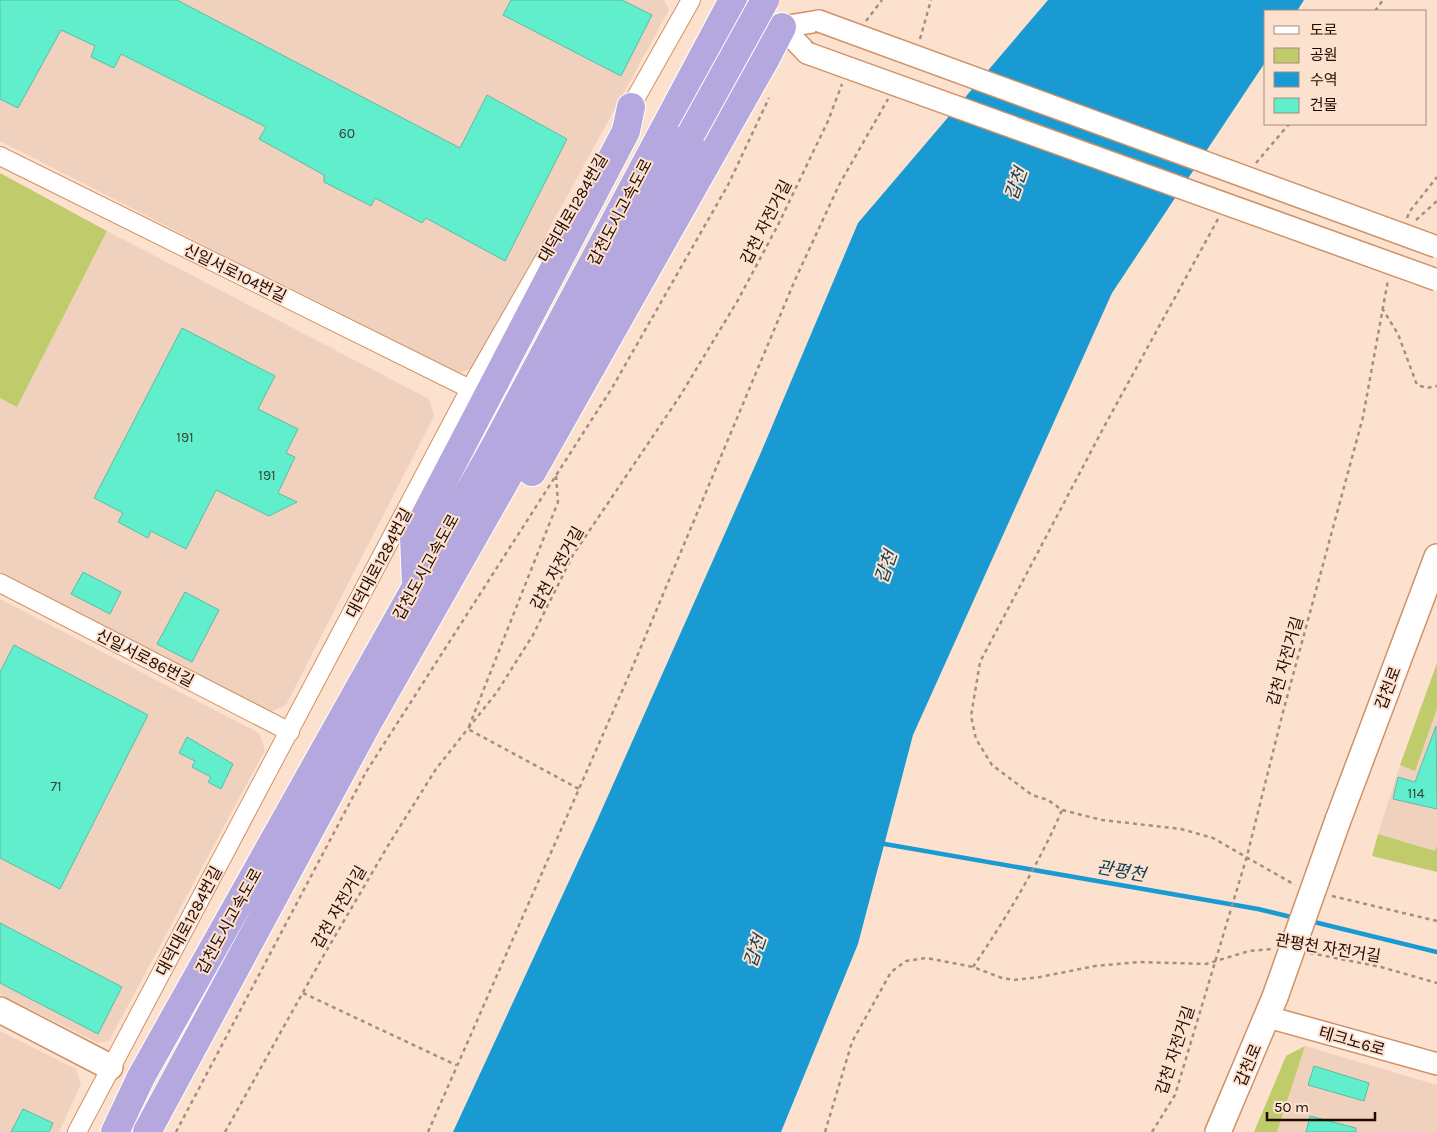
<svg xmlns="http://www.w3.org/2000/svg" width="1437" height="1132" font-family="Karla,'Noto Sans KR',sans-serif">
	<style>
		.built { fill: #f0d1bd }
		.green { fill: #c0cb6c }
		.water { fill: #1a9ad3 }
		.lines { fill: none; stroke-linecap: round; stroke-linejoin: round }
		.stream { stroke: #1a9ad3; stroke-width: 4.5 }
		.building { fill: #61eecd; stroke: #5bbca4 }
		.minor-casing { stroke: #d29164; stroke-width: 20 }
		.tertiary-casing { stroke: #d29164; stroke-width: 24 }
		.secondary-casing { stroke: #d29164; stroke-width: 28 }
		.trunk-casing { stroke: #fff; stroke-width: 30 }
		.path { stroke: #a78d7e; stroke-width: 2.5; stroke-dasharray: 4 4; stroke-linecap: butt }
		.minor { stroke: #fff; stroke-width: 18 }
		.tertiary { stroke: #fff; stroke-width: 21 }
		.secondary { stroke: #fff; stroke-width: 25 }
		.trunk { stroke: #b4a8de; stroke-width: 28 }
		.tertiary-bridge-casing { stroke: #d29164; stroke-width: 24; stroke-linecap: butt }
		.secondary-bridge-casing { stroke: #d29164; stroke-width: 28; stroke-linecap: butt }
		.trunk-bridge-casing { stroke: #fff; stroke-width: 30; stroke-linecap: butt }
		.tertiary-bridge { stroke: #fff; stroke-width: 21 }
		.secondary-bridge { stroke: #fff; stroke-width: 25 }
		.trunk-bridge { stroke: #b4a8de; stroke-width: 28 }
		.labels { text-anchor: middle; dominant-baseline: central; stroke-width: 4; stroke-linejoin: round; paint-order: stroke }
		.number-label { font-size: 14px; fill: #314333 }
		.street-label { font-size: 16px; fill: #210a00; stroke: #fde1cf }
		.water-label { font-size: 18px; font-style: italic; fill: #0e3e56; stroke: #fde1cf }
	</style>
	<rect width="100%" height="100%" fill="#fde1cf"/>
	<path class="built" d="M0,0h664l5,10 -196,358 -16,6 -457,-233z
		M107,231l322,168 5,17 -148,289 -16,7 -270,-140v-174l17,8z
		M0,599l259,134 6,17 -156,291 -11,2 -98,-49z
		M1437,709v136l-2,6 -57,-17 22,-69 15,6z
		M0,1031l76,38 5,15 -22,48h-59z
		M1305,1046l132,39v47h-160z"/>
	<path class="green" d="M0,173l107,58 -90,176 -17,-9z
		M1437,663v46l-22,62 -15,-6z
		M1378,834l57,17 2,-6v27l-65,-16z
		M1305,1046l-28,86h-23l32,-76z"/>
	<path class="water" d="M1048,0h256l-7,11h-31v50l-154,232 -199,442 -55,209 -77,188h-328l142,-307 164,-368 99,-234z"/>
	<g class="lines">
		<path class="stream" d="M879,843l379,66 37,9
			M1310,921l127,31"/>
	</g>
	<path class="building" d="M0,0h177l283,148 27,-53 80,44 -62,122 -79,-43 -4,5 -47,-25 -4,8 -47,-24v-7l-65,-36 7,-12 -145,-73 -7,14 -23,-11 4,-11 -34,-16 -43,78 -18,-9z
		M511,0h111l30,15 -31,61 -118,-61z
		M182,328l93,48 -17,33 40,20 -12,24 9,4 -17,36 19,9 -28,14 -53,-26 -30,59 -35,-18 -3,7 -30,-16 5,-9 -29,-15z
		M83,572l38,20 -11,22 -39,-20z
		M185,592l34,18 -27,52 -35,-18z
		M14,645l134,70 -88,174 -60,-31v-186z
		M1436,726l1,83 -44,-10 5,-22 17,5z
		M187,737l46,27 -12,25 -13,-7 3,-5 -19,-10 3,-6 -16,-8z
		M0,923l122,64 -24,47 -98,-51z
		M1314,1066l55,17 -5,18 -56,-16z
		M23,1109l30,14 -4,9h-38z
		M1310,1116l46,12v4h-50z"/>
	<g class="lines">
		<g class="minor-casing">
			<path id="minor" d="M626,115l65,-115
				M0,156l470,233
				M0,583l290,149
				M77,1132l393,-743 83,-145"/>
		</g>
		<g class="tertiary-casing">
			<path id="tertiary" d="M782,27l37,-6
				M782,27l25,26
				M1268,1017l169,47"/>
		</g>
		<g class="secondary-casing">
			<path id="secondary" d="M1338,820l99,-263
				M0,1010l110,57
				M1218,1132l57,-135"/>
		</g>
		<g class="trunk-casing">
			<path id="trunk" d="M532,472l234,-414 16,-31
				M416,585l-2,-48 212,-406 5,-24
				M115,1132l26,-55 354,-631 238,-446
				M147,1132l219,-406 150,-264 175,-328"/>
		</g>
		<path class="path" d="M1375,11l8,-11
			M866,21l16,-21
			M920,39l11,-39
			M1256,163l33,-39
			M1407,218l3,-7 27,-34
			M1218,219l-113,206 -125,237 -9,54 5,23 16,26 40,30 16,5 14,10 40,10 79,9 32,9 82,47
			M1416,220l21,-19
			M1382,308l16,26 19,51 10,3 10,-2
			M556,476l2,26 -90,227 111,60
			M1332,896l105,25
			M1310,953l71,14 56,16
			M973,967c32,-47 67,-105 89,-157
			M303,993l153,72
			M176,1132l190,-360 246,-384 116,-203 41,-87
			M225,1132l96,-172 68,-116 47,-75 61,-77 36,-57 40,-80 107,-159 58,-96 40,-75 50,-104 14,-37
			M428,1132l202,-459 165,-393 44,-95 49,-86
			M825,1132l27,-90 39,-70 15,-11 20,-3 47,9 29,11 12,2 26,-3 55,-11 44,-4 67,2 43,-13 23,-2
			M1152,1132l23,-37 72,-239 36,-144 80,-295 25,-137"/>
		<use href="#minor" class="minor"/>
		<use href="#tertiary" class="tertiary"/>
		<use href="#secondary" class="secondary"/>
		<use href="#trunk" class="trunk"/>
		<g class="tertiary-bridge-casing">
			<path id="tertiary-bridge" d="M819,21l618,226
				M807,53l630,227"/>
		</g>
		<g class="secondary-bridge-casing">
			<path id="secondary-bridge" d="M1275,997l63,-177"/>
		</g>
		<g class="trunk-bridge-casing">
			<path id="trunk-bridge" d="M691,134l74,-134"/>
		</g>
		<use href="#tertiary-bridge" class="tertiary-bridge"/>
		<use href="#secondary-bridge" class="secondary-bridge"/>
		<use href="#trunk-bridge" class="trunk-bridge"/>
	</g>
	<g class="labels">
		<g class="number-label">
			<text x="347" y="133">60</text>
			<text x="185" y="437">191</text>
			<text x="267" y="475">191</text>
			<text x="56" y="786">71</text>
			<text x="1416" y="793">114</text>
		</g>
		<g class="street-label">
			<text transform="translate(573 208) rotate(-60)">대덕대로1284번길</text>
			<text transform="translate(620 212) rotate(-62)">갑천도시고속도로</text>
			<text transform="translate(766 222) rotate(-63)">갑천 자전거길</text>
			<text transform="translate(235 273) rotate(26)">신일서로104번길</text>
			<text transform="translate(379 563) rotate(-62)">대덕대로1284번길</text>
			<text transform="translate(426 567) rotate(-61)">갑천도시고속도로</text>
			<text transform="translate(557 568) rotate(-61)">갑천 자전거길</text>
			<text transform="translate(145 658) rotate(27)">신일서로86번길</text>
			<text transform="translate(1285 661) rotate(-74)">갑천 자전거길</text>
			<text transform="translate(1388 688) rotate(-69)">갑천로</text>
			<text transform="translate(339 907) rotate(-60)">갑천 자전거길</text>
			<text transform="translate(189 921) rotate(-62)">대덕대로1284번길</text>
			<text transform="translate(229 921) rotate(-61)">갑천도시고속도로</text>
			<text transform="translate(1328 948) rotate(9)">관평천 자전거길</text>
			<text transform="translate(1352 1041) rotate(16)">테크노6로</text>
			<text transform="translate(1175 1050) rotate(-72)">갑천 자전거길</text>
			<text transform="translate(1248 1065) rotate(-67)">갑천로</text>
		</g>
		<g class="water-label">
			<text transform="translate(1016 184) rotate(-71)">갑천</text>
			<text transform="translate(886 567) rotate(-71)">갑천</text>
			<text transform="translate(1121 871) rotate(10)">관평천</text>
			<text transform="translate(755 951) rotate(-71)">갑천</text>
		</g>
	</g>
	<rect x="1264" y="10" width="162" height="115" fill="#fde1cf" stroke="#a58b7c"/>
	<rect x="1274" y="26" width="25" height="8" fill="#ffffff" stroke="#a58b7c"/>
	<text x="1310" y="35" font-size="15" fill="#210a00">도로</text>
	<rect x="1274" y="48" width="25" height="15" fill="#c0cb6c" stroke="#a58b7c"/>
	<text x="1310" y="60" font-size="15" fill="#210a00">공원</text>
	<rect x="1274" y="72" width="25" height="15" fill="#1a9ad3" stroke="#a58b7c"/>
	<text x="1310" y="85" font-size="15" fill="#210a00">수역</text>
	<rect x="1274" y="98" width="25" height="15" fill="#61eecd" stroke="#a58b7c"/>
	<text x="1310" y="110" font-size="15" fill="#210a00">건물</text>
	<path d="M1267 1112v8h108v-8" fill="none" stroke="#210a00" stroke-width="2.5"/>
	<text x="1274" y="1112" font-size="15" fill="#210a00" stroke="#fde1cf" stroke-width="4" paint-order="stroke">50 m</text>
</svg>
